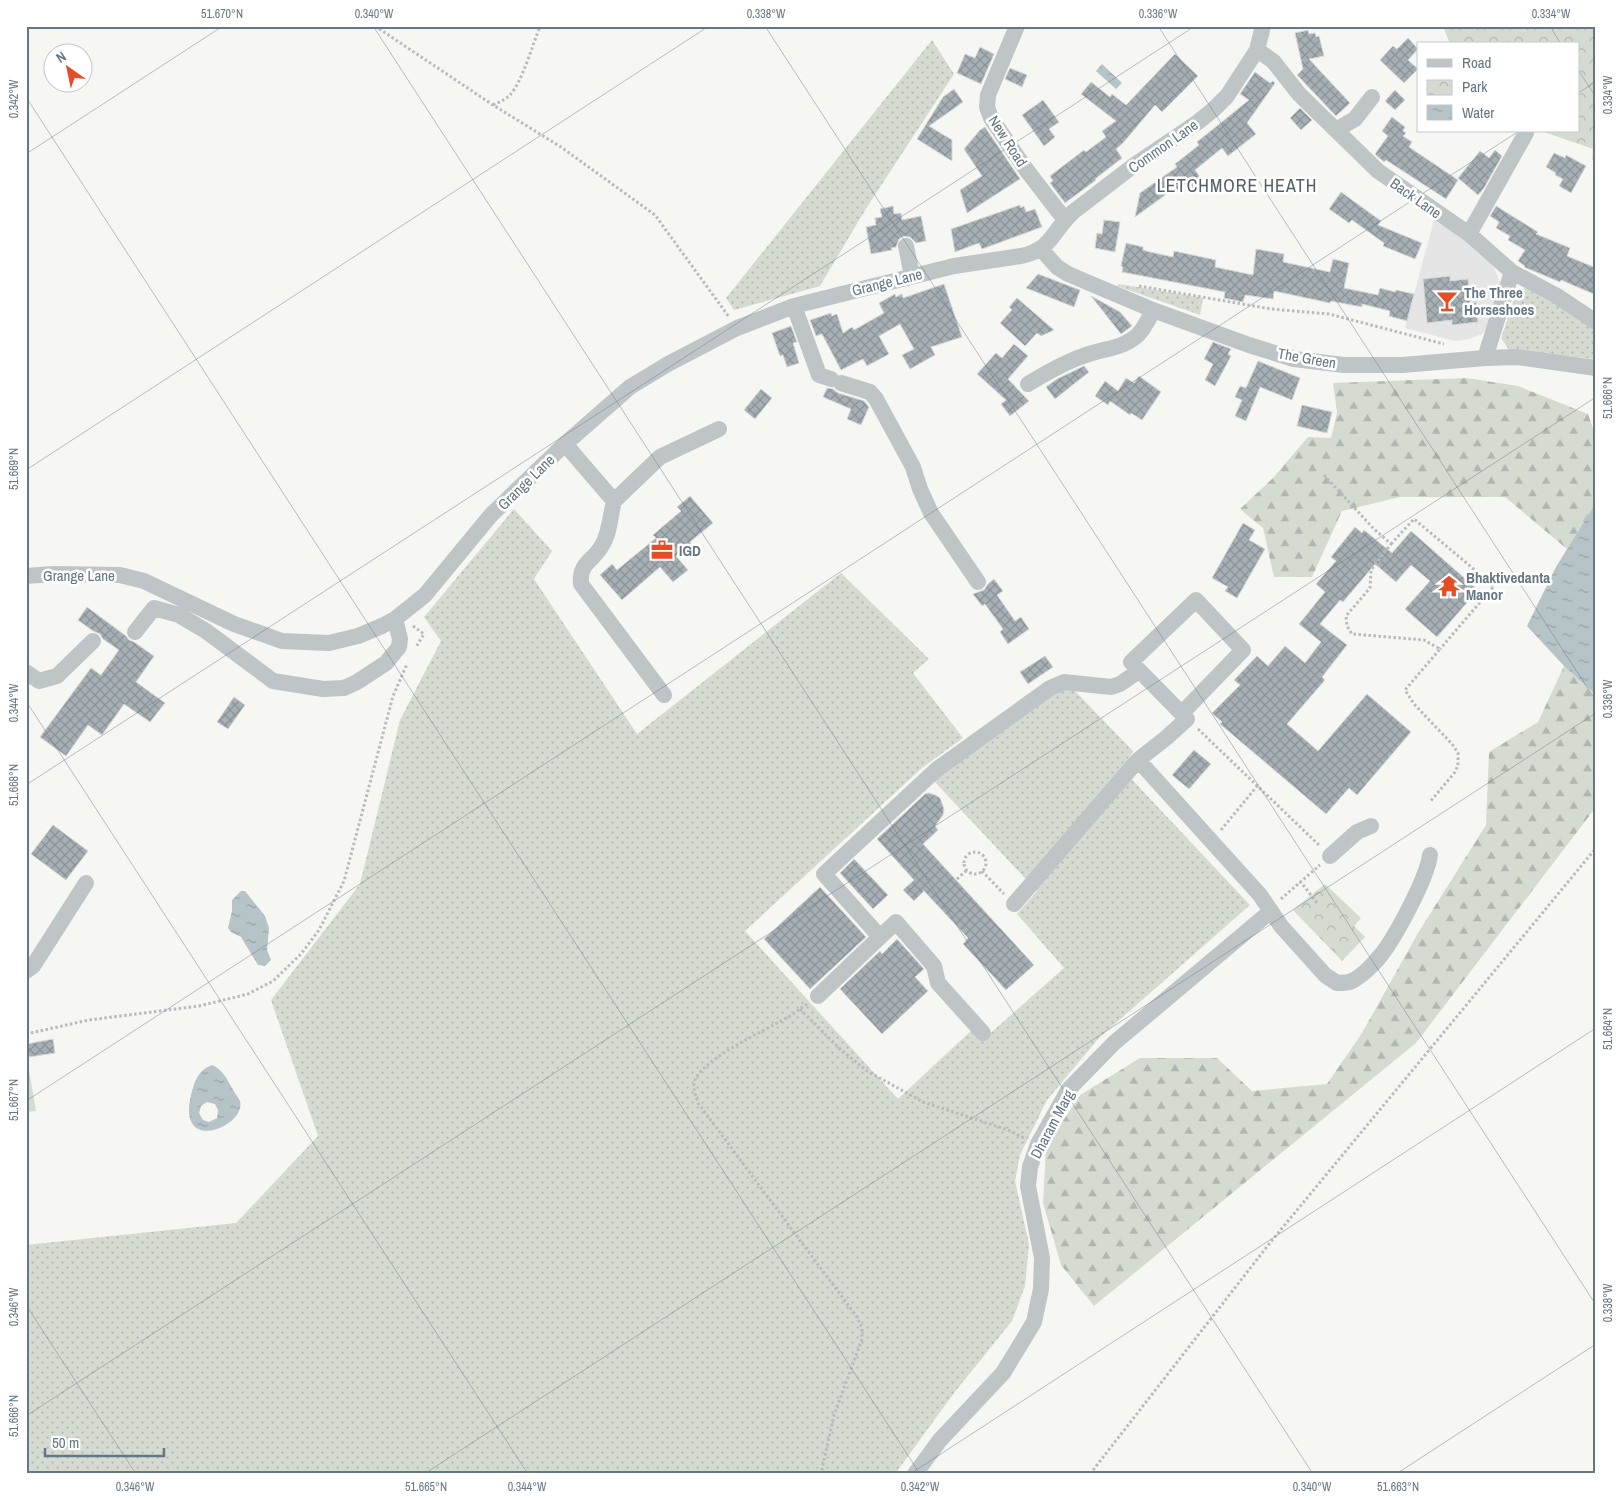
<svg xmlns="http://www.w3.org/2000/svg" width="1622" height="1500" font-family="'Archivo Narrow',sans-serif">
	<style>
		.built { fill: #e4e5e4 }
		.grass { fill: url(#grass-dots) }
		.forest { fill: url(#forest-firs) }
		.park { fill: url(#park-crowns) }
		.garden { fill: #d6dbd2 }
		.water { fill: url(#water-ripples); fill-rule: evenodd }
		.building { fill: url(#building-cross-hatch); stroke: #d8d8d5 }
		.lines { fill: none; stroke-linecap: round; stroke-linejoin: round }
		.path { stroke: #b7bbbe; stroke-width: 3; stroke-dasharray: 2.5 2.5; stroke-linecap: butt }
		.minor { stroke: #bfc4c7; stroke-width: 16 }
		.ticks { fill: none; stroke: #657784; stroke-width: 1; stroke-opacity: 0.45 }
		.labels { text-anchor: middle; dominant-baseline: central; stroke-width: 5; stroke-linejoin: round; paint-order: stroke }
		.street-label { font-size: 15px; fill: #657784; stroke: #fff }
		.poi-label { font-size: 15px; font-weight: bold; fill: #657784; stroke: #fff; text-anchor: start }
		.quarter-label { font-size: 18px; letter-spacing: 1px; fill: #536069; stroke: #fff }
		.neatline { fill: none; stroke: #657784; stroke-width: 2 }
		.ticks-label { font-size: 12px; text-anchor: middle; fill: #657784 }
	</style>
	<defs>
		<pattern id="grass-dots" width="8" height="8" patternUnits="userSpaceOnUse" patternTransform="scale(1.25)"><rect width="8" height="8" fill="#d6dbd2"/><path d="M2 2h.1M6 6h.1" fill="none" stroke="#b1b6b0" stroke-width="1.8" stroke-linecap="round"/></pattern>
		<pattern id="forest-firs" width="22" height="20" patternUnits="userSpaceOnUse" patternTransform="scale(1.25)"><rect width="22" height="20" fill="#d6dbd2"/><path d="M5 1l3.5 6h-7zM16 11l3.5 6h-7z" fill="#b1b6b0"/></pattern>
		<pattern id="park-crowns" width="20" height="18" patternUnits="userSpaceOnUse" patternTransform="scale(1.25)"><rect width="20" height="18" fill="#d6dbd2"/><path d="M2 6a3 3 0 1 1 6 0M12 15a3 3 0 1 1 6 0" fill="none" stroke="#b1b6b0"/></pattern>
		<pattern id="water-ripples" width="26" height="14" patternUnits="userSpaceOnUse" patternTransform="scale(1.25)"><rect width="26" height="14" fill="#b6c3c7"/><path d="M2 4q2-2 4 0t4 0M15 11q2-2 4 0t4 0" fill="none" stroke="#98a3a7"/></pattern>
		<pattern id="building-cross-hatch" width="8" height="8" patternUnits="userSpaceOnUse" patternTransform="scale(1.25)"><rect width="8" height="8" fill="#a6afb4"/><path d="M0 0l8 8M0 8l8-8" fill="none" stroke="#8b9398"/></pattern>
	</defs>
	<rect width="100%" height="100%" fill="#f6f6f3"/>
	<path class="built" d="M1434,220l24,15 35,31 8,18 -12,41 -7,9 -13,5 -14,2 -50,-13z"/>
	<path class="grass" d="M932,40l22,34 -87,133 -47,79 -86,24 -8,-12z
		M1119,284l84,14 -3,17 -83,-29z
		M1525,288l34,18 37,23v30l-86,-8 -9,-13 16,-47z
		M514,509l38,42 -18,28 103,155 204,-161 88,86 -16,14 50,65 -41,30 -177,163 153,168 76,-71 10,11 80,-71 -47,-54 20,-23 -104,-111 120,-89 18,-4 62,64 -11,18 128,136 -151,133 -52,62 -27,55 -5,26 14,63 -4,42 -13,35 -58,72 -59,81h-869v-229l210,-22 82,-87 -47,-136 89,-116 40,-164 41,-79 -17,-24z"/>
	<path class="forest" d="M1467,378l51,8 70,28 8,23v71l-3,-1 -26,42 -62,-52h-105l-58,14 -30,66h-38l-11,-49 -23,-19 33,-31 35,-41 23,1 6,-25 -4,-30z
		M1564,666l32,29v112l-180,236 -322,263 -33,-41 -18,-62 3,-56 34,-52 60,-37h77l35,33 75,-7 35,-51 56,-100 68,-108 3,-73 49,-30z"/>
	<path class="park" d="M1443,26h153v136l-4,-2 1,-11 -52,-18h37v-87h-128z
		M1325,884l36,34 -7,8 11,11 -23,24 -49,-51z"/>
	<path class="garden" d="M29,1070l7,41 -10,1v-41z"/>
	<path class="water" d="M1102,64l20,19 -6,6 -20,-18z
		M1593,507l3,1v187l-32,-29 -37,-40 29,-59z
		M241,891h4l20,25 4,12 -2,22 4,10 -6,6 -7,-1 -17,-28 -10,-5 -3,-4 4,-17v-11z
		M212,1065c10,4 15,14 20,23 2,4 6,9 8,13 7,26 -69,57 -47,-13 3,-11 8,-19 19,-23zM207,1102l8,2 3,6 -1,8 -8,4 -6,-2 -4,-7 2,-7z"/>
	<path class="building" d="M1308,30l1,4 6,-1 1,4 3,-1 5,20 -15,3 41,44 -14,13 -39,-41 6,-6 -8,-36z
		M1408,38l10,11 -10,11 10,9 -14,14 -24,-23 13,-14 4,3z
		M980,47l14,7 -13,30 -24,-11 8,-19 10,4z
		M1175,54l23,22 -36,36 -7,-7 -32,38 -7,6 6,9 -27,21 1,1 -31,23 -15,-20 3,-2 -3,-5 34,-26 2,2 20,-15 -4,-6 14,-10 -35,-27 10,-12 19,15 2,-3 14,11z
		M1010,68l17,7 -5,12 -17,-8z
		M1255,72l15,11 3,-2 2,2 -28,40 9,11 -28,22 -6,-8 -27,22 9,13 -10,7 -6,-8 -14,11 -2,-3 -37,27 5,-24 37,-26 -2,-3 24,-19 -2,-3 52,-42 -9,-6z
		M954,89l9,13 -34,24 23,14v21l-35,-22 26,-42z
		M1395,90l10,10 -10,10 -10,-9z
		M1043,100l16,22 -10,7 6,8 -11,9 -22,-31z
		M1300,108l12,12 -11,10 -11,-12z
		M1392,117l13,10 -2,4 3,2 -3,3 9,6 -3,5 49,33 -12,19 -60,-39 -2,2 -9,-8 13,-18 -6,-5z
		M985,127l35,52 -53,34 -7,-23 22,-14 -18,-27 16,-19z
		M1495,150l7,6 -18,32 -6,7 -20,-17 22,-27 9,7z
		M1554,153l11,5 1,-3 20,11 -15,27 -12,-7 4,-7 -8,-4 1,-2 -10,-6z
		M1341,192l40,29 -3,4 44,18 -7,16 -32,-13 1,-3 -32,-23 -3,3 -20,-14z
		M1020,205l1,3 3,-2 2,6 9,-3 7,18 -60,22 -3,-6 -24,9 -4,-23z
		M893,206l1,8 7,-1 1,7 19,-4 5,25 -10,2 -6,-6 -6,-1 -5,3 -3,8 -5,1 1,2 -21,4 -5,-27 10,-2 -1,-7 7,-1 -2,-8z
		M1496,206l42,26 -2,2 34,14 -3,8 29,12v27l-35,-15 -1,2 -36,-15 1,-1 -7,-5 7,-11 -17,-10 2,-4 -14,-8 3,-6 -9,-6z
		M1104,220l16,2 -5,30 -20,-4 2,-15 5,1z
		M1126,243l17,4v3l7,2 23,5 1,-6 42,9 -1,7 38,8 3,-26 28,5 -1,8 47,10 3,-13 16,4 -5,25 34,7 2,-7 15,4 1,-2 18,4 -7,27 -18,-5 1,-5 -28,-7v3l-31,-6 -1,2 -56,-12 -1,8 -28,-4 -2,7 -19,-4 1,-6 -103,-20 1,-5 -2,-1z
		M1038,274l42,16 -6,17 -48,-19z
		M1450,276v5l18,-2 2,24 6,-1 2,20 -26,3v-5l-25,3 -4,-44z
		M944,284l18,53 -31,10 4,8 -25,14 -8,-14 12,-6 -14,-25 -21,12 10,18 -22,12 -4,-7 -22,11 -19,-36 -6,2 -6,-16 21,-7 1,3 5,-2 6,19 9,-6 2,3 30,-17 -5,-10 16,-9 1,3 6,-3 1,4z
		M1091,296l29,16 12,14 -11,8z
		M1017,298l37,32 -13,6 -4,-3 -12,13 -25,-23 12,-13 -3,-3z
		M791,326l6,16 -4,1 6,20 -12,4 -4,-12 -3,1 -8,-23z
		M1213,342l18,7 -3,5 3,2 -16,30 -10,-6 8,-16 -9,-5z
		M1014,344l14,12 -20,23 21,22 -19,15 -9,-12 5,-4 -29,-26 19,-21 6,5z
		M1258,361l42,17 -8,22 -32,-13 -14,34 -11,-5 7,-16 -7,-3 5,-11 6,2z
		M1084,366l5,6 -34,27 -9,-12 11,-8z
		M1139,376l22,16 -19,28 -11,-7 -1,2 -20,-14 -2,4 -13,-9 10,-15 13,10 8,-13 8,5z
		M827,388l6,1 5,4 26,8 5,6 -8,18 -14,-6 4,-10 -28,-12z
		M761,389l11,9 -17,21 -11,-9z
		M1302,405l30,7 -5,21 -30,-7z
		M690,496l23,27 -23,19 1,2 -15,12 12,14 -15,12 -13,-15 -38,33 -22,-25 12,-11 5,6 39,-32 -3,-3 28,-24 -4,-4z
		M1243,523l12,7 -6,10 16,9 -28,49 -12,-7 3,-4 -16,-9z
		M1355,527l7,6 2,-3 28,23 19,-22 67,59 -41,47 -32,-28 25,-28 -19,-16 -15,17 -21,-18 -32,38 -3,-2 -20,24 27,21 -25,32 3,3 -38,44 31,27 49,-57 44,38 -54,63 -8,-7 -23,26 -106,-90 2,-2 -10,-9 28,-28 -6,-5 23,-24 11,10 17,-20 20,17 16,-21 -22,-18 26,-32 -9,-8 20,-23 -5,-4z
		M994,579l9,12 -6,4 18,26 6,-4 8,12 -21,15 -8,-12 3,-3 -18,-25 -3,2 -9,-12 11,-4 4,-6z
		M87,607l39,29 3,4 5,2 20,14 -18,26 29,21 -15,19 -26,-18 -22,31 -14,-10 -22,31 -26,-19 51,-69 10,7 18,-25 -16,-11 -3,-5 -7,-3 -15,-11z
		M1045,656l8,11 -25,17 -8,-12z
		M234,697l11,8 -17,24 -11,-7z
		M1194,750l17,14 -22,25 -17,-14z
		M929,793l6,2 5,3 4,11 -1,6 -8,11 3,4 -15,14 111,121 -28,25 -43,-46 5,-6 -44,-47 -10,10 -11,-11 11,-10 -37,-41 48,-45z
		M53,825l35,26 -22,29 -35,-26z
		M854,859l34,36 -15,14 -33,-36z
		M820,887l46,50 -56,52 -46,-50z
		M897,939l27,30 -9,8 13,14 -46,43 -42,-45 40,-38 2,3z
		M53,1039l2,14 -26,4 -2,-13z"/>
	<g class="lines">
		<path class="path" d="M375,26l118,79 68,42 94,68 74,102
			M1503,44l3,-2 8,2
			M493,105c6,-3 12,-5 17,-10 12,-13 23,-51 30,-69
			M1139,286l132,23 58,5 115,30
			M1324,475l49,53 18,16 -20,26 -1,18 -24,28 1,10 5,8 72,6 16,9 -35,41 9,14 38,40 6,9v12l-3,7 -25,30
			M1391,544l23,-25 80,67 -54,63
			M413,626l11,8 -8,13
			M1198,729l122,117
			M1221,830l37,-45
			M964 863a11 11 0 1 1 22 0a11 11 0 1 1-22 0Z
			M982,871l22,23
			M957,879l10,-9
			M1300,881l17,22
			M1281,899l39,-34
			M807,1004c-6,4 -12,9 -19,13 -22,13 -84,41 -93,63 -3,8 1,16 3,23l159,214 5,11v11l-28,76 -13,59
			M800,1009l40,40 27,22 56,31 85,28 16,8
			M26,1034l63,-14 110,-14 49,-12 25,-13 28,-27 18,-24 25,-49 49,-185 14,-32
			M1090,1474l179,-230 327,-396"/>
		<path class="minor" d="M1017,26l-29,69 -1,12 4,11 34,50 40,52
			M1257,50l16,11 26,33 79,77 91,63 43,38 45,24 39,26
			M1336,130l19,-11 17,-22
			M1469,234l57,-101
			M906,246l6,30
			M1041,249l16,18 11,7 85,36 96,35 45,14 50,6h58l83,-7 32,-1 79,11
			M794,306l25,69 12,4
			M1485,358l27,-86
			M841,383l29,9 6,7 37,68 7,22 11,24 47,69
			M1028,384c18,-11 35,-21 55,-28 20,-8 45,-7 59,-26 4,-6 8,-13 11,-20
			M565,444l49,57c-4,15 -4,33 -13,46 -9,15 -22,16 -20,37l83,111
			M614,501l46,-44 59,-28
			M26,576l27,-2 67,1 24,6 90,43 48,17 47,2 29,-7 24,-10 13,-7 30,-24 66,-80 74,-71 65,-57 38,-23 69,-36 57,-22 160,-40 67,-10c32,-7 31,-25 52,-44l60,-46 65,-44 16,-13 13,-13 30,-46 6,-24
			M135,632l19,-24 25,7 27,16 67,50 50,8 21,-1 13,-6 29,-19 13,-16 1,-8 -5,-20
			M26,672l13,9 18,-5 36,-35
			M1182,713l61,-63 -47,-50 -65,62 56,57 -21,19 -28,22 122,135 21,31 44,49 12,8c5,0 10,0 15,-2 10,-5 22,-17 29,-26 15,-19 46,-77 49,-100
			M1330,856l27,-24 14,-6
			M1014,904l124,-144
			M880,937l16,-15 38,44 4,17 45,50
			M26,971l7,-5 53,-83
			M818,996l62,-59 -56,-63 112,-104 114,-82 14,-6 47,5 9,-3 19,-13
			M915,1474l25,-34 63,-67 31,-51 7,-33 1,-31 -14,-72 2,-19 8,-23 31,-55 45,-46 157,-132"/>
	</g>
	<path class="ticks" d="M373,26l940,1448M765,26l831,1279M1158,26l438,675M1550,26l11,18M1578,70l18,27M1578,93l18,-11M26,97l894,1377M26,154l197,-128M26,470l683,-444M26,701l502,773M26,785l1169,-759M26,1101l1493,-970M26,1305l110,169M26,1416l1570,-1019M424,1474l1172,-761M910,1474l686,-446M1396,1474l200,-130"/>
	<defs>
		<g id="bar-bare" transform="scale(1.725)"><path d="M-6-5H6L.8 .8V4.5H3.5V6h-7V4.5H-.8V.8Z" fill="#e54d24" stroke="#fff" stroke-width="2.5" paint-order="stroke"/></g>
		<g id="office-bare" transform="scale(1.725)"><path d="M-6-3h4V-5.5h4V-3h4V5H-6ZM-1-4.5V-3h2v-1.5ZM-6 0V1H6V0Z" fill="#e54d24" stroke="#fff" stroke-width="2.5" paint-order="stroke"/></g>
		<g id="temple-bare" transform="scale(1.725)"><path d="M0-6L5-2H3V0L6.5 2.5H4V6H1.5V3h-3V6H-4V2.5H-6.5L-3 0V-2H-5Z" fill="#e54d24" stroke="#fff" stroke-width="2.5" paint-order="stroke"/></g>
	</defs>
	<g fill-rule="evenodd">
		<use href="#bar-bare" x="1447" y="301"/>
		<use href="#office-bare" x="662" y="550"/>
		<use href="#temple-bare" x="1449" y="586"/>
	</g>
	<g class="labels">
		<g class="street-label">
			<text transform="translate(1008 141) rotate(57)">New Road</text>
			<text transform="translate(1163 146) rotate(-35)">Common Lane</text>
			<text transform="translate(1416 198) rotate(35)">Back Lane</text>
			<text transform="translate(887 282) rotate(-14)">Grange Lane</text>
			<text transform="translate(1307 358) rotate(10)">The Green</text>
			<text transform="translate(526 482) rotate(-44)">Grange Lane</text>
			<text x="79" y="575">Grange Lane</text>
			<text transform="translate(1052 1124) rotate(-62)">Dharam Marg</text>
		</g>
		<g class="poi-label">
			<text x="1464" y="292">The Three<tspan x="1464" dy="17">Horseshoes</tspan></text>
			<text x="679" y="550">IGD</text>
			<text x="1466" y="577">Bhaktivedanta<tspan x="1466" dy="17">Manor</tspan></text>
		</g>
		<g class="quarter-label">
			<text x="1237" y="185">LETCHMORE HEATH</text>
		</g>
	</g>
	<rect width="1622" height="1500" fill="none" stroke="#ffffff" stroke-width="55"/>
	<rect x="1417" y="42" width="162" height="90" fill="#ffffff" stroke="#c1c9ce"/>
	<rect x="1427" y="59" width="25" height="8" fill="#bfc4c7" stroke="#c1c9ce"/>
	<text x="1462" y="68" font-size="15" fill="#657784">Road</text>
	<rect x="1427" y="80" width="25" height="15" fill="url(#park-crowns)" stroke="#c1c9ce"/>
	<text x="1462" y="92" font-size="15" fill="#657784">Park</text>
	<rect x="1427" y="105" width="25" height="15" fill="url(#water-ripples)" stroke="#c1c9ce"/>
	<text x="1462" y="118" font-size="15" fill="#657784">Water</text>
	<g transform="translate(68 68) rotate(327)"><circle r="24" fill="#ffffff" stroke="#c1c9ce"/>
	<path d="M0-4L9 19L0 12L-9 19Z" fill="#e54d24"/>
	<text y="-8" font-size="14" font-weight="bold" text-anchor="middle" fill="#657784">N</text>
	</g>
	<path d="M45 1448v8h119v-8" fill="none" stroke="#657784" stroke-width="2.5"/>
	<text x="52" y="1448" font-size="15" fill="#657784" stroke="#ffffff" stroke-width="4" paint-order="stroke">50 m</text>
	<rect x="28" y="28" width="1566" height="1444" class="neatline"/>
	<g class="ticks-label">
		<text x="222" y="18">51.670°N</text>
		<text x="374" y="18">0.340°W</text>
		<text x="766" y="18">0.338°W</text>
		<text x="1158" y="18">0.336°W</text>
		<text x="1551" y="18">0.334°W</text>
		<text transform="translate(1608 95) rotate(-90)" y="4">0.334°W</text>
		<text transform="translate(14 99) rotate(-90)" y="4">0.342°W</text>
		<text transform="translate(1608 398) rotate(-90)" y="4">51.666°N</text>
		<text transform="translate(14 469) rotate(-90)" y="4">51.669°N</text>
		<text transform="translate(1608 699) rotate(-90)" y="4">0.336°W</text>
		<text transform="translate(14 703) rotate(-90)" y="4">0.344°W</text>
		<text transform="translate(14 785) rotate(-90)" y="4">51.668°N</text>
		<text transform="translate(1608 1029) rotate(-90)" y="4">51.664°N</text>
		<text transform="translate(14 1100) rotate(-90)" y="4">51.667°N</text>
		<text transform="translate(1608 1303) rotate(-90)" y="4">0.338°W</text>
		<text transform="translate(14 1307) rotate(-90)" y="4">0.346°W</text>
		<text transform="translate(14 1416) rotate(-90)" y="4">51.666°N</text>
		<text x="135" y="1491">0.346°W</text>
		<text x="426" y="1491">51.665°N</text>
		<text x="527" y="1491">0.344°W</text>
		<text x="920" y="1491">0.342°W</text>
		<text x="1312" y="1491">0.340°W</text>
		<text x="1398" y="1491">51.663°N</text>
	</g>
</svg>
